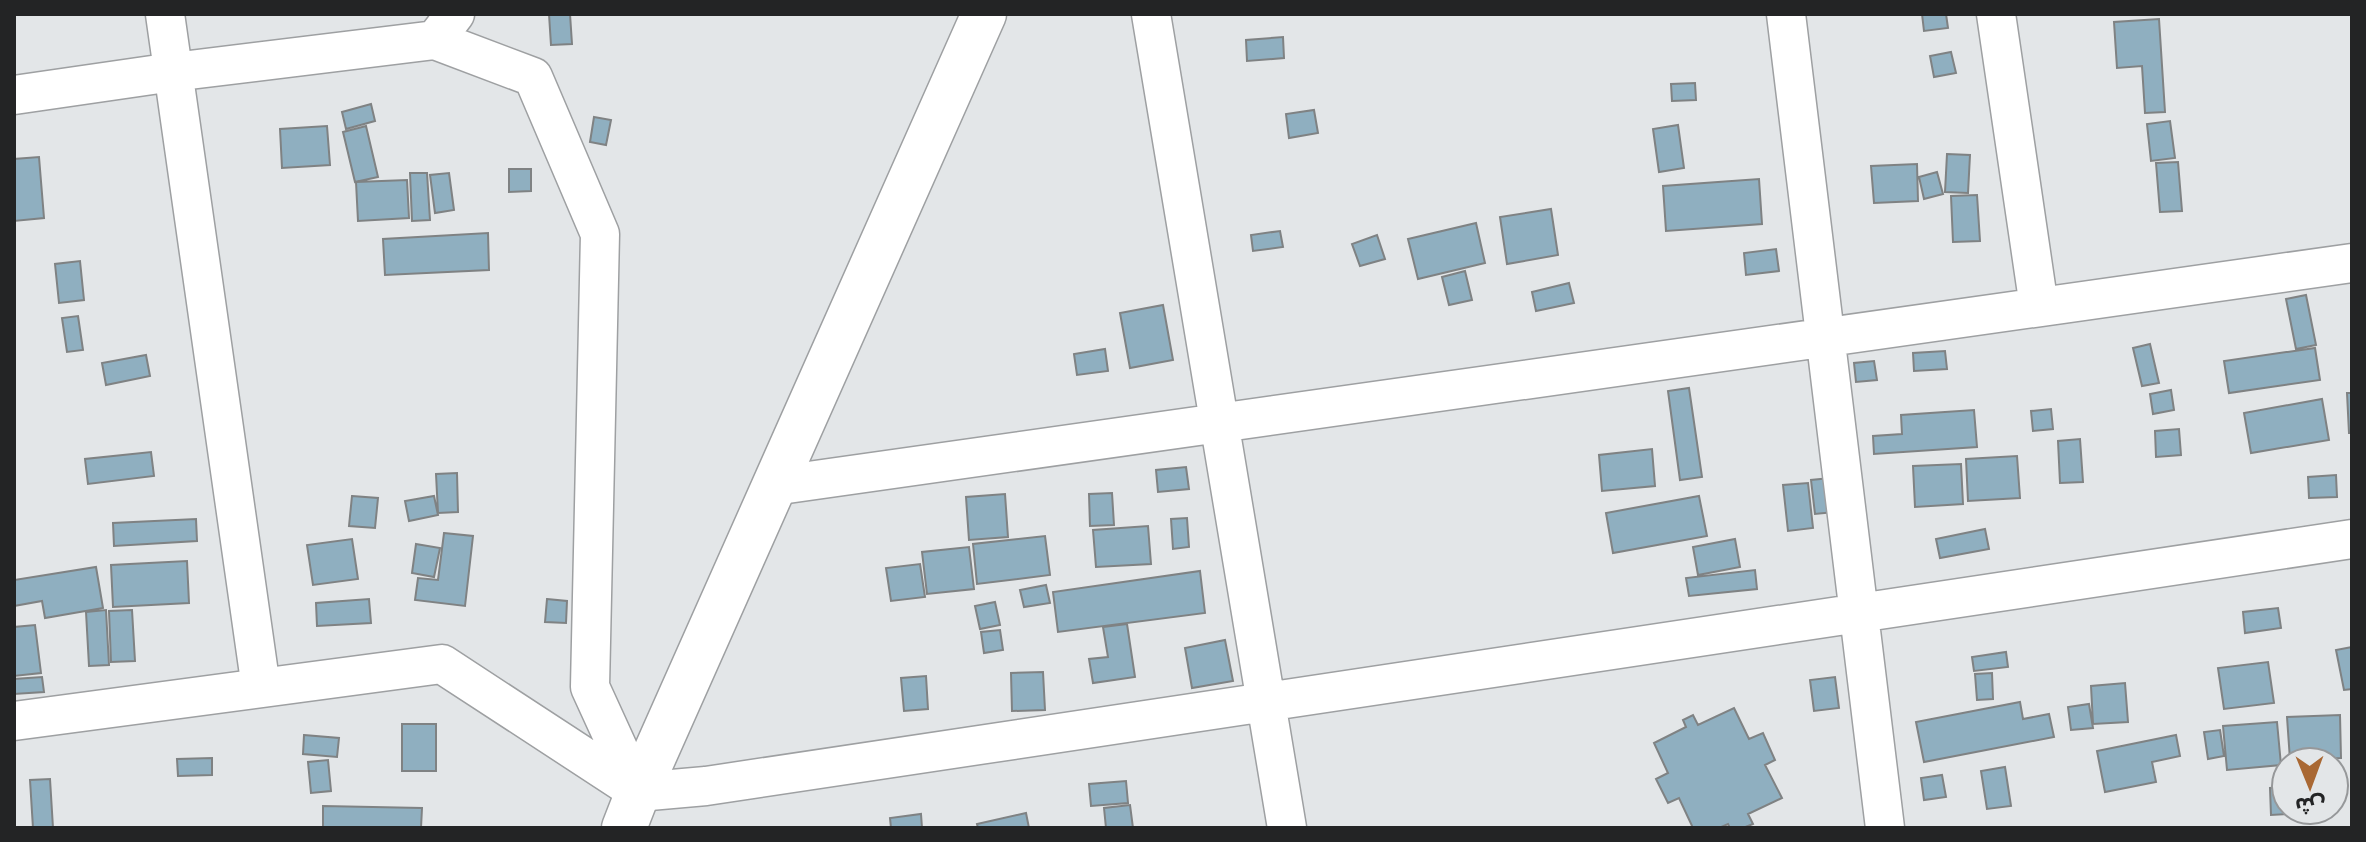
<svg xmlns="http://www.w3.org/2000/svg" width="2366" height="842" font-family="Merriweather,'Noto Sans Arabic',serif">
	<style>
		.building { fill: #8fafc0; stroke: #7f8283; stroke-width: 2 }
		.lines { fill: none; stroke-linecap: round; stroke-linejoin: round }
		.street-casing { stroke: #9ea0a2; stroke-width: 41 }
		.primary-casing { stroke: #9ea0a2; stroke-width: 47 }
		.street { stroke: #fff; stroke-width: 38 }
		.primary { stroke: #fff; stroke-width: 44 }
	</style>
	<rect width="100%" height="100%" fill="#e3e6e8"/>
	<path class="building" d="M549,14h21l2,30 -21,1z
		M1922,14h24l2,14 -24,3z
		M2159,19l6,93 -20,1 -3,-47 -25,2 -3,-46z
		M1283,37l1,21 -37,3 -1,-21z
		M1951,52l5,21 -22,4 -4,-21z
		M1695,83l1,17 -24,1 -1,-17z
		M371,104l4,17 -29,8 -4,-17z
		M1314,110l4,23 -29,5 -3,-24z
		M594,117l17,3 -5,25 -16,-3z
		M2170,121l5,37 -24,3 -4,-37z
		M1678,125l6,43 -25,4 -6,-43z
		M327,126l3,39 -48,3 -2,-39z
		M366,126l12,51 -23,5 -12,-50z
		M1947,154l23,1 -2,38 -23,-1z
		M39,157l5,61 -30,3v-62z
		M2178,162l4,49 -22,1 -4,-49z
		M1917,164l1,37 -44,2 -3,-37z
		M509,169h22v22l-22,1z
		M1937,172l6,22 -19,5 -5,-22z
		M410,173h17l3,47 -18,1z
		M449,173l5,37 -19,3 -5,-38z
		M1759,179l3,45 -96,7 -3,-45z
		M407,180l2,38 -51,3 -2,-39z
		M1977,195l3,46 -27,1 -2,-46z
		M1551,209l7,46 -51,9 -7,-47z
		M1476,223l9,40 -67,16 -10,-40z
		M1280,231l3,16 -30,4 -2,-16z
		M488,233l1,37 -104,5 -2,-36z
		M1377,235l8,24 -25,7 -8,-22z
		M1776,249l3,22 -33,4 -2,-22z
		M80,261l4,39 -25,3 -4,-39z
		M1465,271l7,29 -23,5 -7,-28z
		M1569,283l5,20 -38,8 -4,-19z
		M2306,295l10,50 -20,4 -10,-50z
		M1163,305l10,55 -43,8 -10,-55z
		M78,316l5,34 -16,2 -5,-34z
		M2150,344l9,39 -17,3 -9,-38z
		M2315,348l5,32 -91,13 -5,-32z
		M1105,349l3,22 -31,4 -3,-21z
		M1945,351l2,18 -33,2 -1,-18z
		M146,355l4,21 -44,9 -4,-22z
		M1874,361l3,19 -21,2 -2,-19z
		M1689,388l13,89 -22,3 -12,-89z
		M2171,390l3,20 -21,4 -3,-20z
		M2347,393h5v40h-3z
		M2322,399l7,41 -78,13 -7,-40z
		M2051,409l2,20 -20,2 -2,-20z
		M1974,410l3,37 -103,7 -1,-18 29,-2 -1,-19z
		M2179,429l2,26 -25,2 -1,-26z
		M2080,439l3,43 -23,1 -2,-42z
		M1652,449l3,37 -53,5 -3,-36z
		M151,452l3,24 -66,8 -3,-25z
		M2017,456l3,42 -52,3 -2,-42z
		M1961,464l2,40 -48,3 -2,-41z
		M1186,467l3,22 -31,3 -2,-22z
		M457,473l1,39 -20,1 -2,-39z
		M2336,475l1,22 -28,1 -1,-21z
		M1830,478l4,34 -19,2 -4,-34z
		M1808,483l5,45 -25,3 -5,-46z
		M1112,493l2,32 -24,1 -1,-32z
		M1005,494l3,43 -39,3 -3,-43z
		M352,496l26,2 -3,30 -26,-2z
		M434,496l4,19 -29,6 -4,-20z
		M1699,496l8,40 -94,17 -7,-40z
		M1187,518l2,29 -16,2 -2,-30z
		M196,519l1,22 -83,5 -1,-23z
		M1148,526l3,38 -55,3 -3,-37z
		M1985,529l4,20 -49,9 -4,-19z
		M444,533l29,3 -8,70 -50,-6 3,-22 20,2z
		M1045,536l5,39 -73,9 -4,-40z
		M352,539l6,40 -45,6 -6,-40z
		M1735,539l5,28 -42,8 -5,-28z
		M416,544l24,4 -6,29 -22,-4z
		M969,547l5,42 -47,5 -5,-42z
		M187,561l2,42 -76,4 -2,-42z
		M920,564l5,33 -34,4 -5,-33z
		M96,567l7,41 -58,10 -3,-17 -28,5v-26z
		M1755,570l2,19 -68,7 -3,-18z
		M1200,571l5,42 -147,19 -5,-40z
		M1046,585l4,18 -26,4 -4,-17z
		M369,599l2,24 -54,3 -1,-23z
		M547,599l20,2 -1,22 -21,-1z
		M995,602l5,23 -20,4 -5,-23z
		M2278,608l3,20 -36,5 -2,-21z
		M106,610l3,55 -20,1 -3,-54z
		M132,610l3,51 -24,1 -2,-51z
		M1127,624l8,53 -42,6 -4,-24 19,-2 -5,-30z
		M35,625l6,48 -27,3v-49z
		M1000,630l3,20 -19,3 -3,-21z
		M1225,640l8,41 -41,7 -7,-40z
		M2352,647v42l-8,1 -8,-40z
		M2006,652l2,15 -34,4 -2,-14z
		M2268,662l6,41 -50,6 -6,-41z
		M1043,672l2,38 -33,1 -1,-38z
		M1992,673l1,26 -16,1 -2,-26z
		M926,676l2,33 -24,2 -3,-33z
		M42,677l2,15 -30,2v-15z
		M1835,677l4,31 -25,3 -4,-31z
		M2125,683l3,39 -35,2 -2,-38z
		M2020,702l3,17 26,-5 5,23 -130,25 -8,-40z
		M2089,704l4,24 -22,2 -3,-23z
		M1734,708l15,31 14,-6 12,27 -10,5 17,33 -34,16 5,10 -10,4h-13l-2,-4 -9,4h-26l-14,-30 -11,5 -12,-24 12,-6 -14,-30 32,-16 -3,-7 10,-5 5,10z
		M2340,715l1,43 -51,2 -3,-43z
		M2277,722l4,43 -54,5 -4,-44z
		M402,724h34v47h-34z
		M2220,730l4,26 -16,3 -4,-27z
		M304,735l35,3 -2,19 -34,-3z
		M2176,735l4,21 -28,6 4,20 -51,10 -8,-41z
		M212,758v17l-34,1 -1,-17z
		M328,760l3,31 -20,2 -3,-31z
		M2005,767l6,39 -24,3 -6,-38z
		M1942,775l4,22 -22,3 -3,-22z
		M50,779l3,49h-20l-3,-48z
		M1126,781l2,22 -37,3 -2,-22z
		M2286,787v23h22v3l-37,2 -1,-27z
		M1130,805l3,23h-27l-2,-20z
		M323,806l99,2 -1,20h-98z
		M1026,813l3,15h-51l-1,-4z
		M921,814l1,14h-31l-1,-10z"/>
	<g class="lines">
		<g class="street-casing">
			<path id="street" d="M165,14l96,674
				M1151,14l136,814
				M1786,14l99,814
				M1996,14l43,293
				M435,40l20,-26
				M14,95l159,-23 262,-32 98,37 67,157 -10,453 48,105
				M773,486l1579,-223
				M14,721l428,-57 196,128 68,-6 1646,-247"/>
		</g>
		<g class="primary-casing">
			<path id="primary" d="M624,828l14,-36 346,-778"/>
		</g>
		<use href="#street" class="street"/>
		<use href="#primary" class="primary"/>
	</g>
	<rect width="2366" height="842" fill="none" stroke="#232425" stroke-width="32"/>
	<g transform="translate(2310 786) rotate(179)"><circle r="38" fill="#e3e6e8" stroke="#96989a" stroke-width="2"/>
	<path d="M0-6L14 30L0 20L-14 30Z" fill="#a96833"/>
	<text y="-12" font-size="22" font-weight="bold" text-anchor="middle" fill="#232425">ش</text>
	</g>
</svg>
